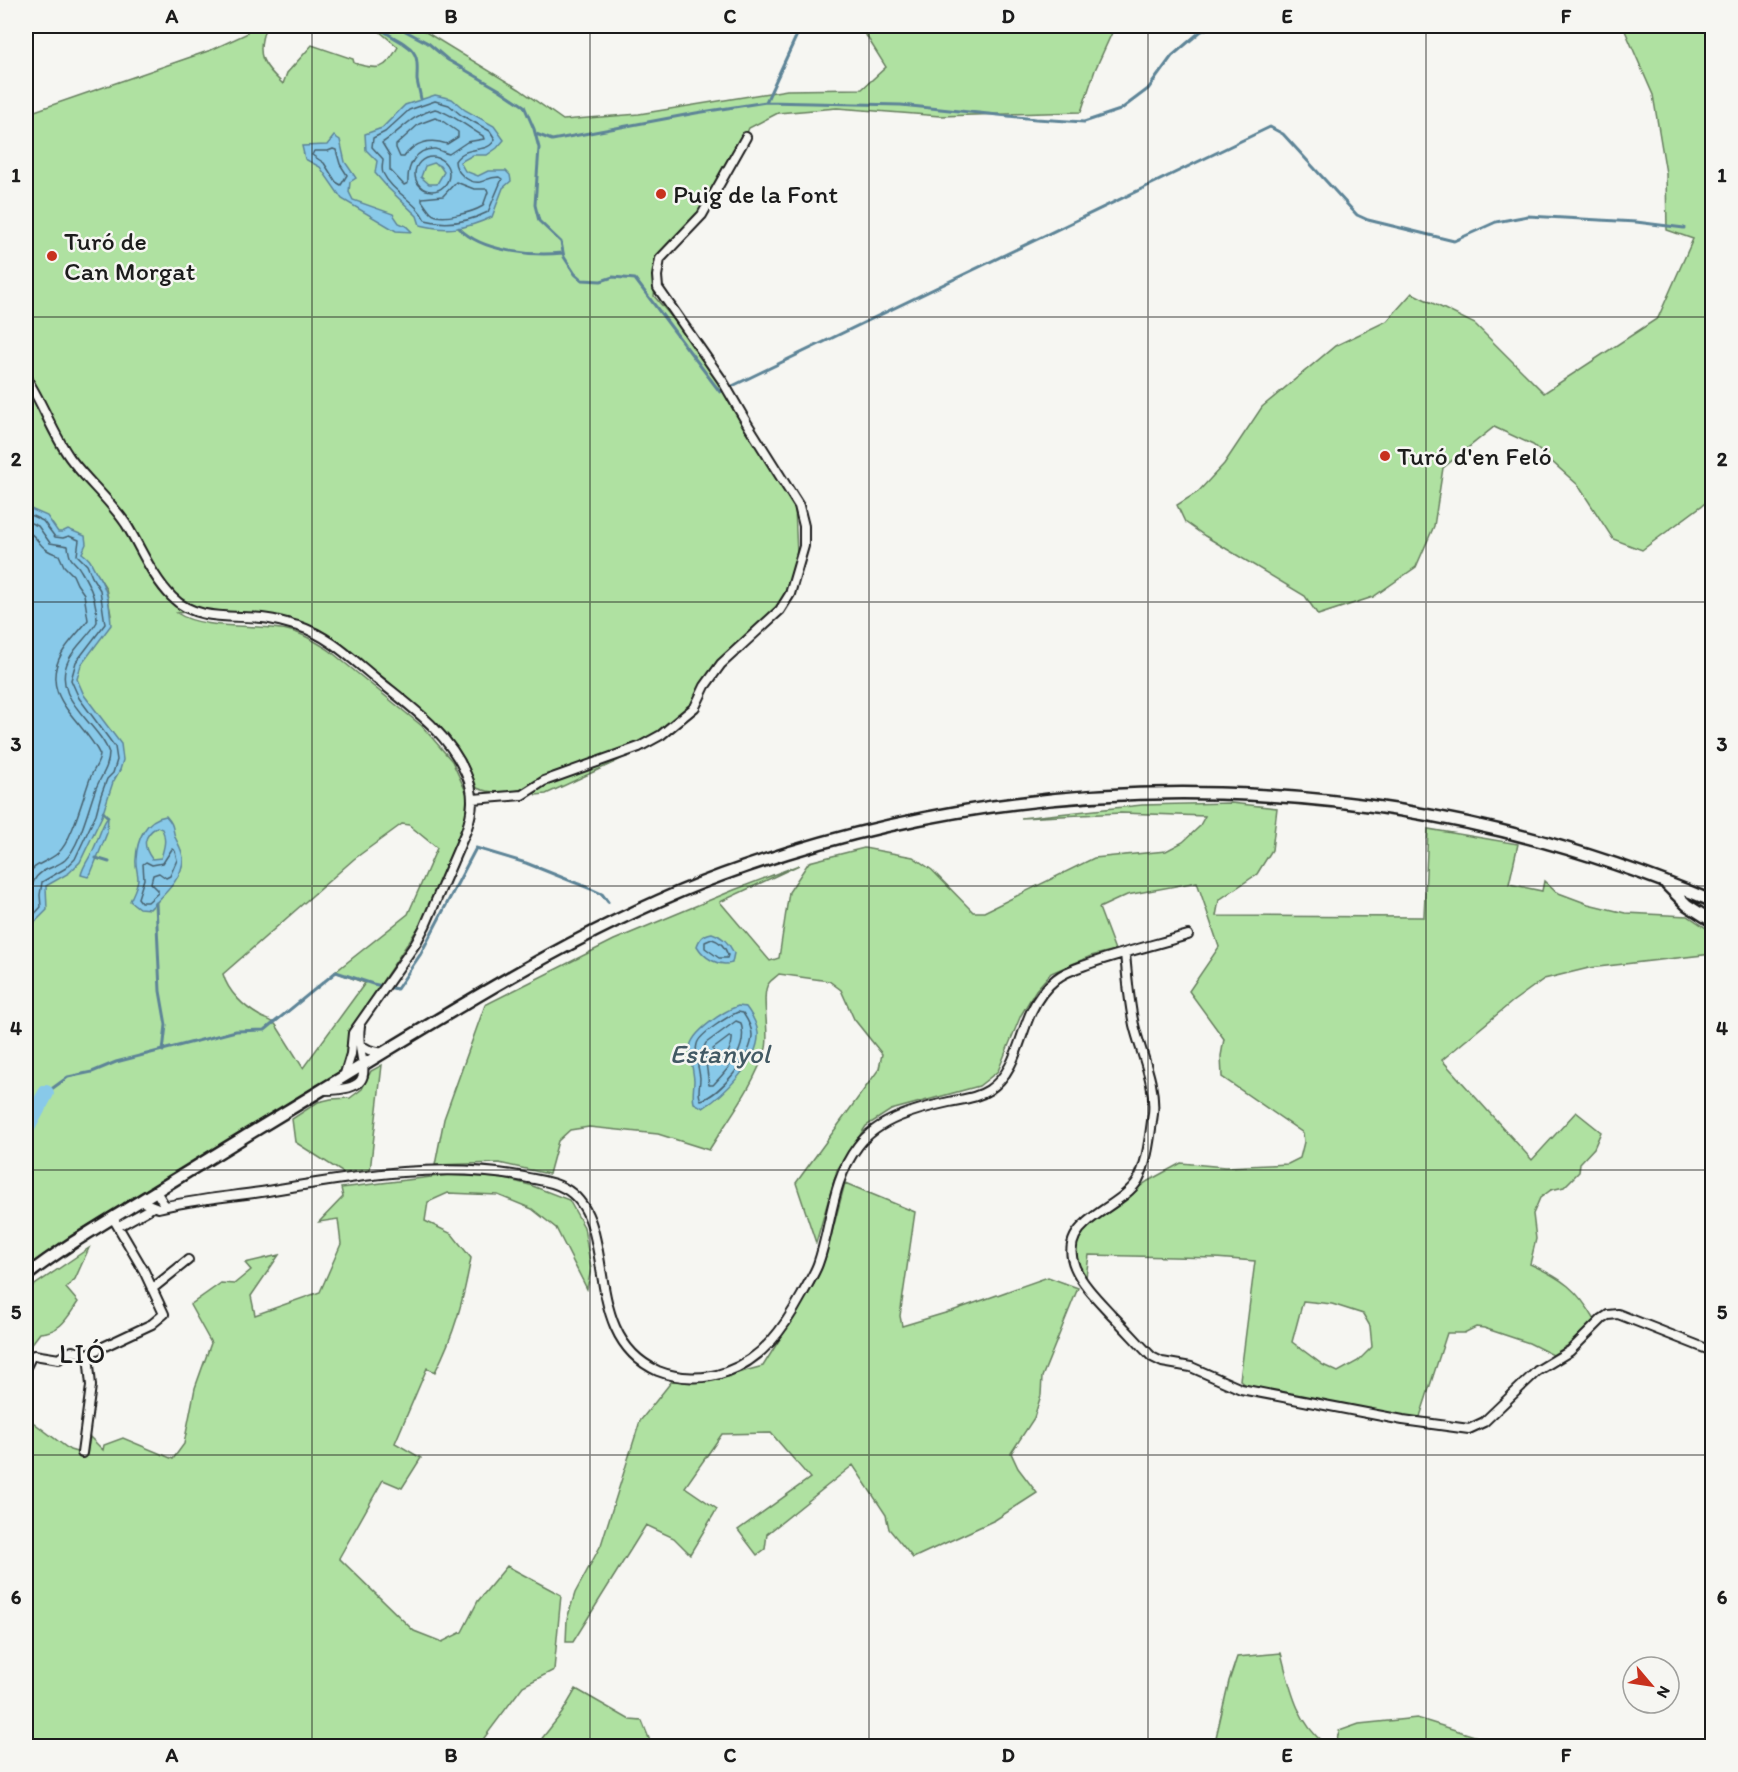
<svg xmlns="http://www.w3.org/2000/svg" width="1738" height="1772" font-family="Itim,sans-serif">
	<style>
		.green { fill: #afe1a1; stroke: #667e5e; stroke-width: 1.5; fill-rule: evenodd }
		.water { fill: #88c9e9; stroke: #5d8497; stroke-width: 1.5; fill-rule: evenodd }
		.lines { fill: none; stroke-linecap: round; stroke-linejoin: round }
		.shore { stroke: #47616e; stroke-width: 1.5 }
		.stream { stroke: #5d8497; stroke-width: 3 }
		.river { stroke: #88c9e9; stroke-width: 16 }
		.minor-casing { stroke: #1c1c1c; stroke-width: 12 }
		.secondary-casing { stroke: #1c1c1c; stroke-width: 15 }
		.minor { stroke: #f6f6f2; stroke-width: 8 }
		.secondary { stroke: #f6f6f2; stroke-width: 10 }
		.grid { fill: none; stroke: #1c1c1c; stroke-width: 1.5; stroke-opacity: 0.55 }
		.poi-dot { fill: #c8321e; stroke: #f6f6f2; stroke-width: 2 }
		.labels { text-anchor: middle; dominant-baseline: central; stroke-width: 5; stroke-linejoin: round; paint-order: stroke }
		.poi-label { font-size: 26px; fill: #1c1c1c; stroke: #f6f6f2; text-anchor: start }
		.water-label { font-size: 27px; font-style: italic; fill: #425964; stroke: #f6f6f2 }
		.neighbourhood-label { font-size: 27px; letter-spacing: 1.5px; fill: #1c1c1c; stroke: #f6f6f2 }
		.neatline { fill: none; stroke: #1c1c1c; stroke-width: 2 }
		.grid-label { font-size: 20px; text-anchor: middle; font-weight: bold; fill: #1c1c1c }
	</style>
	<rect width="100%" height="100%" fill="#f6f6f2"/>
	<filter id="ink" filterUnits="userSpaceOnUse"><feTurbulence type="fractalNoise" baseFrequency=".0167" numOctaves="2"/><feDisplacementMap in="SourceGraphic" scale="12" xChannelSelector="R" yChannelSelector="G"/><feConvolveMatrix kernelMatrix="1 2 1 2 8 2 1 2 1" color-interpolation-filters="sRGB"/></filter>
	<g filter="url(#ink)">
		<path class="green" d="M250,26h16c-11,29 -4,38 17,58l4,-11 25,-28 41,14 1,4c26,8 31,7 44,-16l-25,-21h43l103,63 44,31 76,-6 148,-24 75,-1 24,-22 -22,-35v-6h251l-20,44 -14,42 -141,4 -103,-8 -59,5 -29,15 -10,23 -17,23 -31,53 -34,41 -3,28 42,50 24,35 75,126 2,48 -7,28 -9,21 -35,42 -33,33 -27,35 -36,28 -33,19 -71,33 -10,1 -7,-8c-17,6 -35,8 -52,1 -17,-52 -58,-82 -99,-114 -19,-14 -37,-30 -56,-42 -32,-16 -60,-17 -95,-19 -17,-1 -33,-2 -50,0 25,17 78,11 110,17 15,3 29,12 42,20l93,76 30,35 15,33 -1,19 -4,17 -40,92 -72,108c-5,14 -2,27 -9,41l-272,166 -43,30v-347l45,-239 40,-66 -5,-27 -9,-14 -71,-47v-413l185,-64 35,-16zM402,824l7,1 28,23 -29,66 -73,58 30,11 -62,85 -27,-43c-5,-6 -10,-5 -16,-9 -16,-9 -32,-24 -37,-42l131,-115z
			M1623,26h89v472l-70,52 -29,-11 -35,-54 -45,-40 -39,-18 -51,41 -9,58 -18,41 -43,30 -55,18 -13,-19 -100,-60 -20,-14 -8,-17 21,-13 26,-28 38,-57 73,-61 52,-25 25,-28 63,31 69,69 114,-75 35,-79 -26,-9 -1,-57 -13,-78z
			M1231,803l46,5 -5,42 -15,24 -38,26 -3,16 208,1 4,-88 90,15 -9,40 33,7 2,-10 12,11 32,12 37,9 63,3 24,16v22l-123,14 -45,11 -32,23 -70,58 90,100 44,-48 25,20 -7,16 -14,15 -1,9 -15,15 -13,3 -11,8 -7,16 3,25 -6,25c33,15 47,25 65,56l-28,26 -14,9 -24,-12 -45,-15 -8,-1 -12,6h-17l-30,93 -163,-34 -14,-12 15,-119 -40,-3 -126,-3 -3,22 -9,-15 -1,-16 7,-15 23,-21 42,-29 33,-18 44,4 63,-3 12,-6 4,-16 -1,-9 -81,-56 -1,-21 3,-17 -35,-48 30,-44 -22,-65 -70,13 -28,13 16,42 -24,6 -40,17 -15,17 -15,25 -23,56 -19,15 -88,24 -25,16 -29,44 -21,73 -20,-60 83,-114 3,-15 -28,-35 -13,-29 -12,-9 -50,-7c-3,3 -8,6 -10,9 -9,10 1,48 -3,65 -11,36 -37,70 -57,102l-51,-16 -69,-7 -19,3 -12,11 -9,33 -50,-11 -64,2 9,-46 41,-114 129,-65 120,-50 65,-25 -79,37 50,59 9,-3 10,-66 20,-30 55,-14 49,9 19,13 41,42h11l110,-54 72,-7 17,-9 16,-15 6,-11 -84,-3 -100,5 121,-13zM1303,1301l29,3 31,10 7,12 2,21 -14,14 -20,11 -15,-7 -31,-23z
			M382,1065l-12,106 -25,3 -50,-32 -3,-23 26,-17 13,-3 19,-1 12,-9 9,-18z
			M448,1175l53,3 29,7 39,15 15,27 7,42 -4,20 -31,-61 -24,-19 -34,-14 -50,-2 -20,9 -3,19 27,13 19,24c-8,43 -16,75 -36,114l-8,-4 -32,75 26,15 -19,30 -19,-8 -44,78 75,73 28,11 20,-10 16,-31 29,-35 54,29 -7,75 -31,16 -39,52 -3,8h-455v-329l44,33 17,5 3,-18 13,13 1,-5 19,-7 50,21 11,-15 11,-56 16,-45 -21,-38 31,-22 13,1 17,-14 -6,-7 34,-8 -28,41 4,19 65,-23 21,-48 -3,-25 -19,3 24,-25 -2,-9z
			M845,1183l70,29 -15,104 2,10 50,-15 96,-34 30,11 -36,89 -1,18 -7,23 -23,35 7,15 19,25 -42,27 -82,38 -24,-29 -3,-14 -33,-50 -86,69 -2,15 -8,6 -19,-25 72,-52 -39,-45 -49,1 -37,53 32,22 -27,45 -16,-16 -28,-13 -73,117h-7l1,-23 8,-26 26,-48 39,-124 32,-40 43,-2 48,-13 51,-82 11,-25z
			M89,1248l-14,31 -9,9 12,14c-11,16 -17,30 -38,31l-13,17 -1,-1v-58z
			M1281,1653c9,34 15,68 44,91l12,-5 2,-8 20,-7 58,-6 64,20 -2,8h-265l15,-65 8,-24z
			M576,1689l54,31 12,1 10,25h-116l26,-33z"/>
		<path class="water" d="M435,95l17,4 13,11 29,16 10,14 -7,8 -10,7h-14l-13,7 5,9 13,5 10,-5h18l4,4 1,6 -8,7 -11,29c-26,12 -44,15 -72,8l-3,-9 -29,-28 -13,-15 2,-12 -11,-11 -1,-16 17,-6 23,-23zM434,163l6,3 4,6 -7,12h-8l-8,-7 4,-11z
			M334,136l6,4 5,22 11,16 -6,4 -1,10 4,8 40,14 6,9 7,3 6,6 -16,-1 -54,-32 -22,-32 -15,-8 -3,-13 25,-1z
			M26,507l21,9 11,16h4l6,-3 17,7 1,8 -4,9c11,8 9,12 16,22 10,16 12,31 13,50l-30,40 -4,14 7,16 37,49 2,16 -3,10 -7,12 -11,34 -22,46 -11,11 -23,13 1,24 -21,21z
			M166,816c8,9 6,11 9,21 3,7 8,14 8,22 0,20 -21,37 -33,50l-11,-1 -9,-7c3,-7 7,-14 8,-22 0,-7 -3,-13 -2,-20 1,-19 9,-40 30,-43zM157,827l5,2c5,10 2,19 -1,29l-9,1c-9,-12 -10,-23 5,-32z
			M108,817l-1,16 -16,40 -3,4 -7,-2c2,-10 9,-17 13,-27 5,-10 7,-22 14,-31z
			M712,933c11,3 17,10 22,20l-2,10c-14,4 -28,-5 -35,-17 3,-9 6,-11 15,-13z
			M738,1006l8,1c6,8 11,17 12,26 2,27 -35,63 -55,75l-9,-5c-2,-8 0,-15 0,-23 -1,-11 -4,-22 -4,-32 1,-16 34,-37 48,-42z"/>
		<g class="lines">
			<path class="shore" d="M435,101l14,4 12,10 29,16 5,8c-7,16 -28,4 -40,22 0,10 13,23 25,21 8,-2 8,-5 19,-5l3,2 -14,33c-20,10 -41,14 -63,8 -9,-19 -33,-28 -42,-47 -2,-4 0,-10 0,-14l-11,-12 1,-9 12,-6 24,-22z
				M435,109c15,3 33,19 48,27l1,3 -17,3 -18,12c-5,-1 -9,-4 -14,-5 -20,-1 -28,18 -27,34l-4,2 -14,-15v-14l-8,-13c20,-13 28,-27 53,-34z
				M435,118l6,2 17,12v5l-11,7c-17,-6 -33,-2 -43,13h-4l-4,-9v-3l23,-21z
				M333,149l3,1 4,14 7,11 -6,10 -5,-3 -12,-19 -12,-8 2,-4h14z
				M415 174a17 17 0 1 1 34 0a17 17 0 1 1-34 0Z
				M456,182l18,7h13l1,3 -5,14c-10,6 -43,16 -52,7 -3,-3 -6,-8 -9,-12v-3l21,-2z
				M26,513l17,8 12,16 8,1 6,-2 10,4 -2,15 10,10 5,12 8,13 5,34 -29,38 -5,18 8,18 36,49 2,13 -4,13 -6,6 -6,16 -5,19 -21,45 -9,9 -24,14 -2,13 1,12 -15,16
				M26,521l12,5 12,17 18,3c2,19 6,12 13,25 10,16 16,31 16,51 -8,14 -21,23 -28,37 -20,40 29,62 40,94 0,14 -8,23 -13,35 -7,18 -16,58 -31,72 -9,8 -25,8 -31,21 -3,6 -2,16 -1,23l-7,8
				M26,531c15,6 10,18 33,24l5,11 9,9 4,9 7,10 4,26c-8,11 -19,21 -26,33 -25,44 22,67 38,102 -1,9 -6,13 -9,21 -7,17 -19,66 -33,77 -11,10 -25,10 -32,25
				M172,849l3,2 2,9 -7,16 -4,2 -7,-5 -6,2 -2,8 7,7v3l-10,9h-7l-3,-4 6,-19 -1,-15 3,-2 6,3 11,-2z
				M712,939c8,2 13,8 16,16l-1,3h-8l-14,-10v-6z
				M738,1012l5,1c4,6 9,15 9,22 0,21 -32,60 -51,65 -4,-6 -1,-14 -1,-22 -1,-10 -6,-24 -3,-34 2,-10 32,-28 41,-32z
				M736,1021l5,2c7,26 -11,44 -28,62h-4l-5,-38 2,-4z
				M729,1037h3c1,9 -7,21 -13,28h-3l-3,-16z"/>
			<path class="stream" d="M379,26c7,9 18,12 27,19 14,9 11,21 11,35 1,6 3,13 4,19
				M396,26l32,17 20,17 52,30 24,16 10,23 5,19 -4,57 4,16 22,21 3,15 11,17 7,6 19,1 12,-4 22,2 85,113 550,-265 13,7 74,81 11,5 86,21 42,-19 32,-6 108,6 48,6
				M766,102l135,3 135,14 48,3 36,-12 28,-21 24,-33 28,-24 12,-6
				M536,134l16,6 144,-27 70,-11 35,-76
				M459,228c23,24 73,28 104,25
				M103,812l5,5
				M96,858l13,4
				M156,903l4,88 6,34 -3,26
				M46,1093l22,-16 24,-5 24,-10 120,-31 29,-1 71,-58 37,12 24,5 23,-34 56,-107 50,15 65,26 11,5 6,8"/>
			<path class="river" d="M26,1130l20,-37"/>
			<g class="minor-casing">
				<path id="minor" d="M26,378c17,25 26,55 44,80 17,23 40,42 56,66 15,24 26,53 46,73 23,24 60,18 90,21 12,1 24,5 36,8 29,9 52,31 75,50 35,29 75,55 93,98 9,19 7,37 0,57l-41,95 -9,17 -63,90 -2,21 -7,23
					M473,799l49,-4 22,-14 95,-34 22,-12 34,-28 10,-21 16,-22 59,-54 10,-16 14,-48v-20l-5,-20 -51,-81 -26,-45 -64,-92 -1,-12 3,-17 42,-44 44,-78
					M1125,953c2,24 4,48 9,72 7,29 22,58 19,89 -3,20 -5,47 -15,66 -9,16 -38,30 -52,43 -36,31 3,67 25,91 14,14 27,29 41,43l10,5 29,5 50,22 162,31 66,9 15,-7 53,-51 33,-20 32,-32 6,-4 10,-1 94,37
					M360,1045l9,5 13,3
					M324,1090c63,0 30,-28 36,-64
					M156,1191l9,15
					M140,1201l18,7c33,-8 69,-11 103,-16 85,-14 177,-32 263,-15 13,3 28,4 40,11 58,31 13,147 94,183 20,8 47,9 68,1 37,-13 58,-44 76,-77 5,-10 12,-20 16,-31 14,-39 13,-83 40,-118 20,-27 59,-37 91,-44 14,-3 28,-4 40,-12 26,-17 30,-52 42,-78 6,-13 15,-25 25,-33 11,-9 25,-12 38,-17 31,-10 63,-18 94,-27
					M119,1226l34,-19
					M152,1289l36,-29
					M26,1367l5,-10 3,-2 25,4 13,-8 16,3 64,-30 12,-10 -20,-43 -31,-53
					M82,1453l9,-67 -3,-32"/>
			</g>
			<g class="secondary-casing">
				<path id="secondary" d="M1667,885l20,20 25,16
					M26,1276c33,-26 70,-48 106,-70 63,-39 125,-77 188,-115 130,-78 259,-163 402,-216 321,-118 676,-108 990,26"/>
			</g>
			<use href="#minor" class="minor"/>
			<use href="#secondary" class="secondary"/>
		</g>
	</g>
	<path class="grid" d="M312,26v1720M590,26v1720M869,26v1720M1148,26v1720M1426,26v1720M26,317h1686M26,602h1686M26,886h1686M26,1170h1686M26,1455h1686"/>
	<g class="poi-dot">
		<circle cx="661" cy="194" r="6"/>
		<circle cx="52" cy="256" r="6"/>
		<circle cx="1385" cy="456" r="6"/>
	</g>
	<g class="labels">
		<g class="poi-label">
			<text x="673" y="194">Puig de la Font</text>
			<text x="64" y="241">Turó de<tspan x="64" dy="30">Can Morgat</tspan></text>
			<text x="1397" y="456">Turó d'en Feló</text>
		</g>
		<g class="water-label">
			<text x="720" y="1053">Estanyol</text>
		</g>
		<g class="neighbourhood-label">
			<text x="83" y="1353">LIÓ</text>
		</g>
	</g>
	<rect width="1738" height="1772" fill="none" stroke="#f6f6f2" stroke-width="66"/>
	<g transform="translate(1651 1685) rotate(119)"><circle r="28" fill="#f6f6f2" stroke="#9f9f9c" stroke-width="1.5"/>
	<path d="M0-4.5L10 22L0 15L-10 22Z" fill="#c8321e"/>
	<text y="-9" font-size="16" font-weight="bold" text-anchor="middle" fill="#1c1c1c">N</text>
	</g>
	<rect x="33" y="33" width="1672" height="1706" class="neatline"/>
	<g class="grid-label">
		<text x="172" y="23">A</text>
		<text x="451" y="23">B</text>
		<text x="730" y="23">C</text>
		<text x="1008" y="23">D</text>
		<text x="1287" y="23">E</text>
		<text x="1566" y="23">F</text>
		<text x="16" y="182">1</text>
		<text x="1722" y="182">1</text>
		<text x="16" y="466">2</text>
		<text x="1722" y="466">2</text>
		<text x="16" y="751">3</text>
		<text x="1722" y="751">3</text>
		<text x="16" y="1035">4</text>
		<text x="1722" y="1035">4</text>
		<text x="16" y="1319">5</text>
		<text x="1722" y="1319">5</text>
		<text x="16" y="1604">6</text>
		<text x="1722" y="1604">6</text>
		<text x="172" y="1762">A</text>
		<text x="451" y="1762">B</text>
		<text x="730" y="1762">C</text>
		<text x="1008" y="1762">D</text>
		<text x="1287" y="1762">E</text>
		<text x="1566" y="1762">F</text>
	</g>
</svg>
